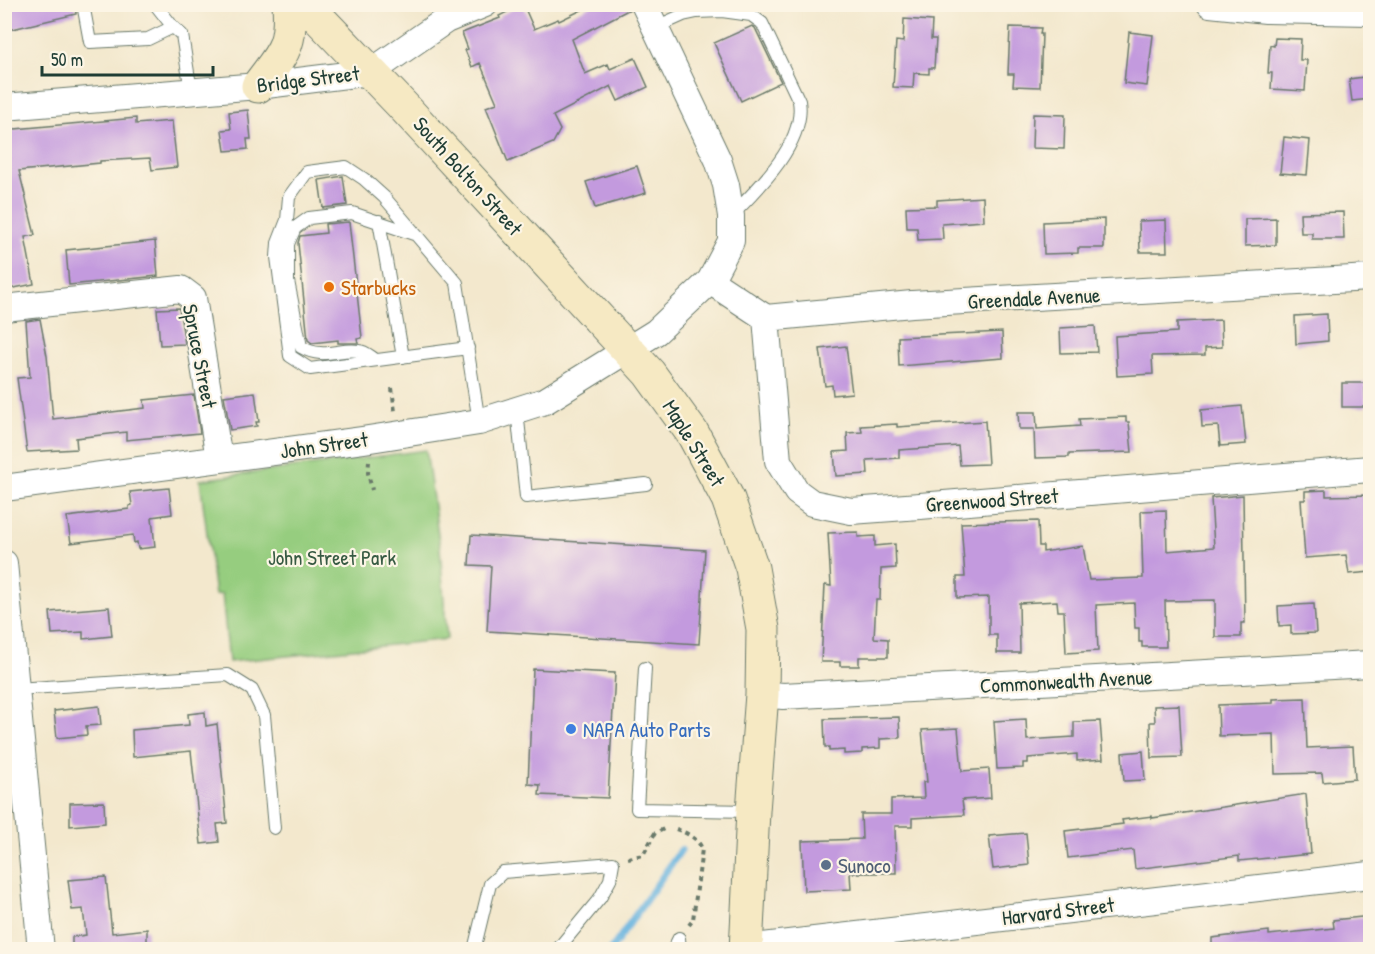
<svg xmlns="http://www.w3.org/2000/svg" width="1375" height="954" font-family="'Patrick Hand',sans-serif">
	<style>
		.green { fill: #96cd7f; stroke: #5a855a; stroke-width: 1.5 }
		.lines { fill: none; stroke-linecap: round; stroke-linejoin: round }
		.stream { stroke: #66b3df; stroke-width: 7 }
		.building { fill: #c39ade }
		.service-casing { stroke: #69796a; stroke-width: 14 }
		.minor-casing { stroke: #69796a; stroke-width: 28 }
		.secondary-casing { stroke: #69796a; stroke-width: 35 }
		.path { stroke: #69796a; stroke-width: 4; stroke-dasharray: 4.5 4.5; stroke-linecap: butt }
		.service { stroke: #fff; stroke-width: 12 }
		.minor { stroke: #fff; stroke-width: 26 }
		.secondary { stroke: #f6e9c3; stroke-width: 33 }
		.food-dot { fill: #e8710a; stroke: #fcf5e5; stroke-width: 2 }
		.shop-dot { fill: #3f7fe0; stroke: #fcf5e5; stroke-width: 2 }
		.service-dot { fill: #5c6f8a; stroke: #fcf5e5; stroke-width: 2 }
		.labels { text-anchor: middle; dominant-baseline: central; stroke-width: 4.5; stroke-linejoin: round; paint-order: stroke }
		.street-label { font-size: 21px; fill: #1f3d34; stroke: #fcf5e5 }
		.food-label { font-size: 21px; fill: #c56008; stroke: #fcf5e5; text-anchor: start }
		.park-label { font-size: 21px; fill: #375a43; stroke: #fcf5e5 }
		.shop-label { font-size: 21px; fill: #366cbe; stroke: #fcf5e5; text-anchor: start }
		.service-label { font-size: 21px; fill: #4e5e75; stroke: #fcf5e5; text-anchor: start }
	</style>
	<rect width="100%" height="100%" fill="#fcf5e5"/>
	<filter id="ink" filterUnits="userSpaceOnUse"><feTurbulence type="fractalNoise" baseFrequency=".0167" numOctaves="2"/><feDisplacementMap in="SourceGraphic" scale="12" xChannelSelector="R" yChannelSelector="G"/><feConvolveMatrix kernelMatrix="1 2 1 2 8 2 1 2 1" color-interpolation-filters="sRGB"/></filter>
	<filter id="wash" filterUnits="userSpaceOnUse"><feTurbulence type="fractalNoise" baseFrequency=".008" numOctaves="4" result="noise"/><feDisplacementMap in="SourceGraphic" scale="24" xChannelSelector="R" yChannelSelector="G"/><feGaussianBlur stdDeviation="1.35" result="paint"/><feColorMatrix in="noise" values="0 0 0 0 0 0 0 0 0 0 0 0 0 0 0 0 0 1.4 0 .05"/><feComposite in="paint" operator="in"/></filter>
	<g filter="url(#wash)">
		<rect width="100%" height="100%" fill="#f3e8cd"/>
		<path class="green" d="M426,450l14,98 7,91 -218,23 -7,-68 -7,1 -15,-115z"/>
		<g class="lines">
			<path class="stream" d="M611,950l70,-100"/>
		</g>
		<g id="blocks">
			<path class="building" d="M4,4h71l1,10 -72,17z
				M523,4l11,25 24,-10 1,2 35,-17h35l1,5 -58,30 13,35 23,-10 2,5 25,-11 13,29 -30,14 -7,-15 -58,30 7,14 -7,13 -45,19 -22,-55 11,-4 -17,-40 -8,4 -7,-17 3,-1 -6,-16 38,-15 -1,-2z
				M904,19l28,2 -1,18h5l-2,29h-5v6l-15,-1 -1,15 -20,-1 3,-46 7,1z
				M752,26l3,2 26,54 -40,19 -27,-58z
				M1010,27l31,1 -1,6h2l-2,53 -27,-1 1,-12h-6z
				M1129,32l24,3 -6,51 -23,-3z
				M1275,38l26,1 -1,21h7l-2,31 -34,-2 1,-16h-4l2,-28 4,1z
				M1371,76v23l-19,2 -3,-22z
				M248,110l3,29h-4l1,10 -23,2 -3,-21 9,-1 -2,-17z
				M1033,114l32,1 -1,34 -32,-1z
				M136,118v6l36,-3 5,46 -25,3 -2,-12 -50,3v2l-81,8 16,64 -10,2 9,47 -30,6v-160z
				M1284,137l26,3 -3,35 -27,-2z
				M637,166l9,27 -51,15 -9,-26z
				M343,176l4,29 -24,3 -4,-28z
				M983,197l1,24 -42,3 1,15 -25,1 -1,-12h-10l-1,-21 31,-1v-6z
				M1343,212l1,27h-32v-6h-11l-1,-20z
				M1276,218v27l-31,1v-27z
				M1104,219v29h-26v5l-34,1 -1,-32z
				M1166,220l1,32h-27l-1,-31z
				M349,222l13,116 -5,1 1,4h-20v-3l-26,3 -4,-3 -10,-97 2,-7 26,-3 -1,-9z
				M155,241l3,35 -89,9 -3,-35z
				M179,308l6,36 -25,1 -3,-36z
				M1327,314l1,27 -32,3 -1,-28z
				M40,319l7,37 6,63 92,-11 -1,-8 50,-5 6,38 -74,7v-8l-50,6 1,11 -50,3 -10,-74 13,-1 -4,-56z
				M1221,320l1,27 -17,1v7l-53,1 1,18 -36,2 -2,-40 62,-4v-10z
				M1095,326l2,26 -36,1 -1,-25z
				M1002,332l1,26 -104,8 -1,-29z
				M846,346l6,47 -19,2 -1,-10 -7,1 -5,-37z
				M1342,383h23l1,24h-24z
				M255,392l4,30h-3l1,4 -27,4 -6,-34z
				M1242,406l4,38 -26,2 -2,-20 -16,1 -1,-17z
				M1018,412h18l1,17 43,-3 -1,-7 47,-2v5h3l3,30 -63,2v3l-34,1 -1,-29h-15z
				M985,421l3,43 -28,1 -2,-19 -59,4v8l-32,2 1,14 -32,2 -2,-24 14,-1 -1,-18 15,-1 -1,-6 36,-2v3z
				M169,488l3,26 -20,3 3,30 -17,2 -1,-7 -3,1 -1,-8 -62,8 -4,-26 62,-8v-3l3,-1 -2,-13z
				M1326,490v6l45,-1v77l-22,2 -3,-19 -41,3 -4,-58h4v-9z
				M1243,495l2,128h-4v14h-26v-37l-50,1 1,46h-24v-5h-3v-14h-4l-1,-25 -38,2 2,46 -32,2 -2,-42h-6l-1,-10 -38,2 1,50h-23v-18h-8v-38l-32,1v-21h8l-4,-54 77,-2 1,25h4v6l40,-6 6,34 54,-2 -2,-67 25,-1 1,41 47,-4 -3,-49z
				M858,532v5l17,-1v10l20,-2 1,24 -15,1 -1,31h-4l-2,38 14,1v18h-29v9h-19v-4h-19l4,-77 6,1 -3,-53z
				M471,535l234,15 -6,94 -212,-13 4,-65 -22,-1z
				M1314,604l2,29 -25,1v-9l-12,1 -1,-20z
				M109,607l3,29 -29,3v-7l-31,2 -2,-22z
				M533,669l82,4 -7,125 -69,-3 1,-10 -12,-1z
				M1305,698l2,50 46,-2 2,33 -32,3 -1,-9 -47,1 -1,-40 -55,2 -1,-31 55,-2v-4z
				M1179,705l3,52 -31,1 -1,-36h5l-1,-16z
				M99,706l2,19 -15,1 1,9 -30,3 -3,-27z
				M205,712l1,14 11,-2 10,99 -10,1 2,18 -18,2 -10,-93 -58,6 -1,-27 57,-5 -1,-11z
				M899,717l1,21 -20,1v9l-18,1v4l-18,1v-4l-15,1v-4h-4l-1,-28z
				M1026,719l1,21 47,-3v-15l26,-1 3,38 -26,2v-7l-49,4v5h-5v5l-26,1 -3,-48z
				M958,728l4,43 27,-2 2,29 -29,2 2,15 -52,3v8h-17l1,47h-46l1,16 -47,2 -2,-50 60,-2 -1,-25h30v-15l33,-1 -1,-16h4l-5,-52z
				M1143,751l2,29 -21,1 -2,-28z
				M1306,794l5,60 -72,7v-5l-104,13 -2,-19 -65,8 -3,-27 58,-7 -1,-4 30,-4v2z
				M104,802l1,21 -35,3v-23z
				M1026,833l3,32 -36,4 -4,-33z
				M106,877l6,56 35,-4v18l-18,3h-57v-13l14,-2 -3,-26 -11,1 -4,-30z
				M1371,916v34h-159v-12l57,-7v4l65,-7 -1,-8z"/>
		</g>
	</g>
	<g filter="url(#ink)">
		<use href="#blocks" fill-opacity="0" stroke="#69796a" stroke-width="1.5"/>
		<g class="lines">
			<g class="service-casing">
				<path id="service" d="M83,4l7,38 58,-3 25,-12 -18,-23
					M173,27l9,8 9,56
					M654,28l29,-13 14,-3 25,-1 29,4 11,8 37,78c7,41 -40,87 -67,114
					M379,221l24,136
					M468,348l-158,21 -20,-13 -13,-99 1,-14 9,-23 2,-23 18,-25 39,-5 18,12 20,18 73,86 22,139
					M376,360c-5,-3 -11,-9 -17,-9 -21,-3 -35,9 -58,-4l-13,-66v-37l7,-16 14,-10 43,-5 62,21
					M517,410l9,87 120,-13
					M645,668l-8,141 114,2
					M16,689l212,-14 24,15 12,25 10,113
					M474,950l16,-66 13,-12 110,-9 -3,17 -10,18 -43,52
					M673,950l6,-12 1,12"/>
			</g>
			<g class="minor-casing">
				<path id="minor" d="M1210,4l56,6 104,2
					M4,107l254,-21 113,-14 75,-52 39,-16
					M710,281l56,37 146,-14 458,-26
					M4,308l177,-19 12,9 26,161
					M766,318l12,143 19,31 15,11 39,8 69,-5 450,-37
					M4,488l359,-48 116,-18 66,-21 111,-69 54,-51 21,-40v-25l-5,-31 -8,-25 -74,-156
					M4,563l37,387
					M762,694l21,2 587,-32
					M746,948l624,-73"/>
			</g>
			<g class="secondary-casing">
				<path id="secondary" d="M305,4l97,101 247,268 44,61 35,65 24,69 11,61 -1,65 -9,117 -7,139
					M258,86c24,-33 34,-38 31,-82"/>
			</g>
			<path class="path" d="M392,388l3,24
				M369,461l-1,12 4,17
				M676,829c11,4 22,9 26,20l-9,71 -4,5
				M628,858l15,-3 12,-22 11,-5"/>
			<use href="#service" class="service"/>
			<use href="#minor" class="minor"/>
			<use href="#secondary" class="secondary"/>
		</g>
	</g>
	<circle class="food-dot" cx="329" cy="287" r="6"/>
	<circle class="shop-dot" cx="571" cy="729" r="6"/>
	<circle class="service-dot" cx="826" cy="865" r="6"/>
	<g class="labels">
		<g class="street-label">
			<text transform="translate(308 79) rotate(-7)">Bridge Street</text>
			<text transform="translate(468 176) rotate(48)">South Bolton Street</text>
			<text transform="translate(1034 298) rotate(-3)">Greendale Avenue</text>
			<text transform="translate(200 356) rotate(79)">Spruce Street</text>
			<text transform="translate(694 443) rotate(58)">Maple Street</text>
			<text transform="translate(324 445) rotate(-8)">John Street</text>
			<text transform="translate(992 500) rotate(-4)">Greenwood Street</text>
			<text transform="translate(1066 681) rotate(-3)">Commonwealth Avenue</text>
			<text transform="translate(1058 911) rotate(-7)">Harvard Street</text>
		</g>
		<g class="food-label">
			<text x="341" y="287">Starbucks</text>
		</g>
		<g class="park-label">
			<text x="332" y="557">John Street Park</text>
		</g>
		<g class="shop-label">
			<text x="583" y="729">NAPA Auto Parts</text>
		</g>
		<g class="service-label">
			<text x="838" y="865">Sunoco</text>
		</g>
	</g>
	<rect width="1375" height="954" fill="none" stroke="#fcf5e5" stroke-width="24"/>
	<path d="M42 66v9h171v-9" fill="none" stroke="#1f3d34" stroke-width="3"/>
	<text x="51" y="66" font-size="18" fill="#1f3d34" stroke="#fcf5e5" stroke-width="4.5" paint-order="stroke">50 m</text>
</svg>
